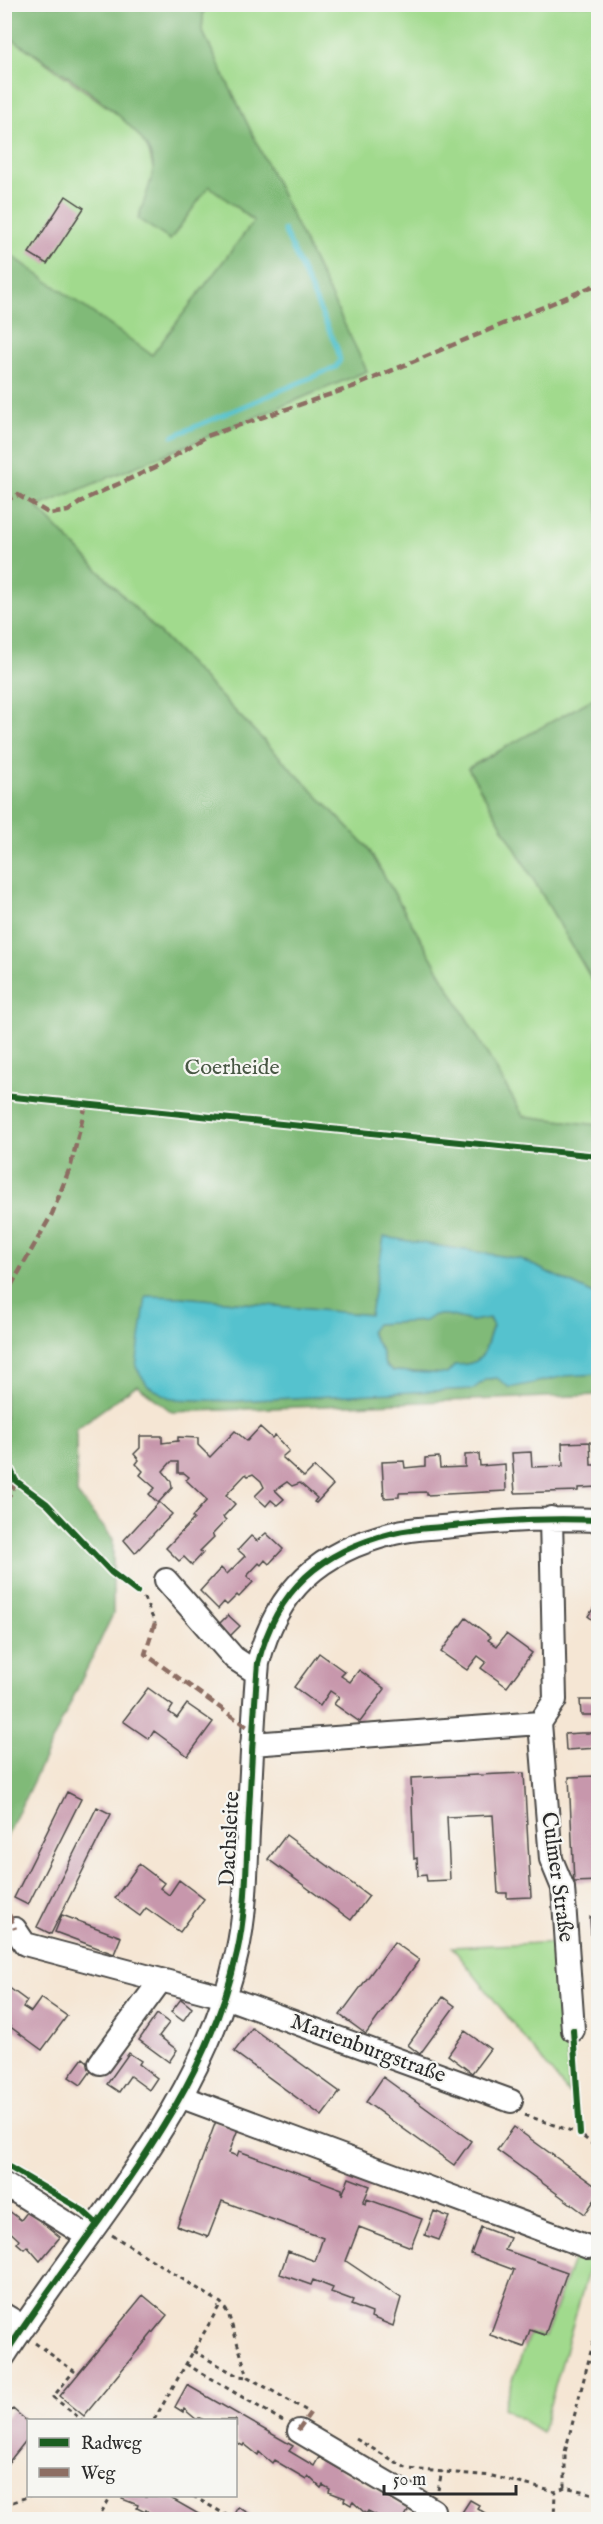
<svg xmlns="http://www.w3.org/2000/svg" width="603" height="2524" font-family="'IM FELL English',serif">
	<style>
		.green { fill: #a1da8d; stroke: #66825c; stroke-width: 1.5 }
		.forest { fill: #80ba78; stroke: #567252; stroke-width: 1.5 }
		.water { fill: #55c2ce; stroke: #40767c; stroke-width: 1.5; fill-rule: evenodd }
		.lines { fill: none; stroke-linecap: round; stroke-linejoin: round }
		.stream { stroke: #55c2ce; stroke-width: 5 }
		.building { fill: #c797ac }
		.minor-casing { stroke: #494744; stroke-width: 26 }
		.path { stroke: #494744; stroke-width: 3; stroke-dasharray: 4.5 4.5; stroke-linecap: butt }
		.minor { stroke: #fff; stroke-width: 22 }
		.quiet { stroke: #8d6e63; stroke-width: 4.5; stroke-dasharray: 9 4.5; stroke-linecap: butt }
		.cycleway-casing { stroke: #f6f6f2; stroke-width: 10 }
		.cycleway { stroke: #1b5e20; stroke-width: 6 }
		.labels { text-anchor: middle; dominant-baseline: central; stroke-width: 4.5; stroke-linejoin: round; paint-order: stroke }
		.park-label { font-size: 22px; fill: #485744; stroke: #f6f6f2 }
		.street-label { font-size: 22px; fill: #2b2b2b; stroke: #f6f6f2 }
	</style>
	<rect width="100%" height="100%" fill="#f6f6f2"/>
	<filter id="ink" filterUnits="userSpaceOnUse"><feTurbulence type="fractalNoise" baseFrequency=".0167" numOctaves="2"/><feDisplacementMap in="SourceGraphic" scale="12" xChannelSelector="R" yChannelSelector="G"/><feConvolveMatrix kernelMatrix="1 2 1 2 8 2 1 2 1" color-interpolation-filters="sRGB"/></filter>
	<filter id="wash" filterUnits="userSpaceOnUse"><feTurbulence type="fractalNoise" baseFrequency=".008" numOctaves="4" result="noise"/><feDisplacementMap in="SourceGraphic" scale="24" xChannelSelector="R" yChannelSelector="G"/><feGaussianBlur stdDeviation="1.35" result="paint"/><feColorMatrix in="noise" values="0 0 0 0 0 0 0 0 0 0 0 0 0 0 0 0 0 1.4 0 .05"/><feComposite in="paint" operator="in"/></filter>
	<g filter="url(#wash)">
		<rect width="100%" height="100%" fill="#f5e6d4"/>
		<path class="green" d="M204,5h394v691l-130,72 130,222v135l-75,-9 -155,-268 -331,-341 330,-136 -165,-341z
			M14,40l114,82 19,21 23,97 39,-54 45,35 -102,134 -147,-104 -1,-198z
			M561,1942l8,152 -117,-147z
			M575,2255l16,6 -49,171 -39,-24 27,-76 15,5z"/>
		<path class="forest" d="M5,5h199l-2,25 165,341 -330,136 331,341 155,268 75,9v171l-78,-37 -136,-21 -14,77 -188,-18 -10,102 62,2 238,-12 15,-10 10,-1 101,-4v21l-426,17 -35,-27 -61,44 1,65 36,45v75l-108,226v-1589l147,104 102,-134 -45,-35 -39,54 -32,-21c4,-14 16,-40 15,-54 -1,-39 -106,-102 -139,-125l-9,13z
			M598,696v294l-130,-222z
			M434,1315h13l25,6 16,-3 5,7c-10,27 -6,40 -38,40l-8,9 -54,-3 -8,-6 -4,-15 -11,-19 6,-7 48,-3z"/>
		<path class="water" d="M384,1237l136,22 78,37v78l-32,2 -56,12 -13,-10 -10,1 -14,10 -239,12 -62,-2 -24,-13 -12,-19 10,-71 36,1 188,18zM434,1315h13l25,6 17,-3 4,8c-10,26 -6,39 -38,39l-8,9 -54,-3 -8,-6 -4,-15 -11,-18 6,-8 49,-3z"/>
		<g class="lines">
			<path class="stream" d="M173,436l163,-69 4,-7 -3,-12 -53,-118"/>
		</g>
		<g id="blocks">
			<path class="building" d="M66,196l18,12 -37,56 -18,-11z
				M260,1427l12,11 3,-3 3,4 11,12 -7,6 22,20 10,-10 19,18 -17,18 -2,-1 3,-4 -17,-15 -8,3 -5,-4 -12,8 9,9 -7,6 -6,-5 -5,6 -11,-10 9,-9 -3,-6 -8,-7 -5,2 -2,-2 -20,21 9,9 -12,13 3,3 -14,15 2,2 -14,14 3,2 -11,12 -8,-8 -5,4 -13,-13 28,-29 -2,-2 15,-17 -21,-20 3,-3 -5,-4h-6v-11h-7l-8,9 8,10 1,7 -14,15 -9,-9 6,-6 -15,-13 3,-4 -7,-7 3,-4 -5,-6 6,-6v-12h22v7l16,-2v-4l20,1v7l12,12 25,-26 12,10z
				M590,1442l1,23h7v22l-20,1v3l-63,2 -3,-40 19,-1 1,15 31,-1 -1,-23z
				M479,1454l1,12 25,-2 1,27 -79,4v-3l-28,1v4l-15,1 -2,-36 22,-1 1,7 20,-2v-8l14,-1 1,11 25,-1v-12z
				M159,1502l13,12 -37,39 -11,-13z
				M266,1533l17,16 -14,15 -4,-4 -4,5 -2,-2 -12,13 6,6 -14,15 -2,-2 -10,10 -3,-3 -6,7 -18,-18 21,-23 6,6 18,-18 -7,-6 13,-14 6,5z
				M598,1602v22l-10,-8z
				M228,1615l12,11 -11,11 -12,-11z
				M466,1618l25,19 -3,3 9,6 9,-12 26,19 -25,34 -26,-19 5,-6 -8,-6 -11,14 -26,-18z
				M319,1653l26,19 -4,4 9,6 9,-12 26,19 -25,33 -26,-18 5,-7 -9,-6 -10,15 -26,-19z
				M148,1688l25,18 -4,6 8,6 10,-14 26,18 -25,34 -34,-25 -5,8 -26,-18z
				M580,1700h18v15h-17z
				M581,1733h17v15l-32,2 -1,-16z
				M524,1773l7,124 -24,1v-5h-9l-5,-78 -46,2 3,63 -23,1 -1,-6 -8,1 -1,-18 -3,1 -3,-81z
				M597,1776l1,105 -24,1 -5,-105z
				M67,1792l14,7 -53,106 -14,-7z
				M97,1807l14,7 -60,120 -14,-7z
				M286,1835l83,61 -18,24 -83,-61z
				M139,1864l25,19 -4,5 9,7 10,-15 25,19 -24,33 -34,-24 -6,8 -25,-18z
				M62,1915l59,22 -7,17 -59,-22z
				M598,1916v37h-6l-2,-36z
				M394,1942l25,18 -53,74 -26,-19z
				M593,1974h5v37h-3z
				M4,1984l23,17 -4,6 8,5 10,-14 26,18 -25,34 -33,-24 -5,6z
				M443,1997l12,9 -35,48 -12,-9z
				M181,1999l11,9 -9,13 -12,-9z
				M157,2014l12,9 -10,13 18,14 -8,12 -30,-22z
				M252,2028l88,64 -18,24 -88,-64z
				M465,2031l25,18 -18,24 -24,-18z
				M129,2053l12,8 -2,3 18,14 -8,12 -19,-14 -11,16 -12,-8z
				M83,2058l11,9 -13,18 -12,-8z
				M383,2077l88,64 -17,24 -88,-63z
				M216,2121l22,8 -9,24 8,3 2,-5 103,38v6l7,-17 21,8 -7,17 3,1 1,-5 55,20 -11,28 -52,-20 -13,34 55,37 -8,28 -22,-9 1,-4 -21,-8 2,-5 -22,-8 2,-4 -20,-8 -2,5 -31,-11 8,-23 27,10 8,-23 -101,-37 -14,36 -31,-11z
				M514,2127l84,61v7l-13,19 -88,-64z
				M4,2207l17,13 7,-9 32,26 -20,24 -13,-15 -3,3 -7,-6 2,-3 -15,-14z
				M434,2211l15,6 -10,23 -14,-5z
				M481,2227l29,11 -5,12 62,22 -22,63 -15,-5 -6,17 -34,-12 24,-65 -43,-16z
				M143,2295l24,20 -83,101 -24,-20z
				M187,2385l106,61 -4,5 25,15 5,-9 90,52 -6,11h-27v-5l-8,-4 -2,3 -13,-12 -2,3 -7,-4 1,-3 -16,-6 1,-3 -7,-4 -2,3 -13,-12 -2,3 -32,-19 -2,3 -13,-11 -1,3 -14,-11 -1,2 -7,-4v-22h-32l-5,-2 -2,2 -13,-11 -1,3 -8,-5z
				M13,2409l15,13v16l-24,30v-49z
				M124,2496h43l42,24h-52l-11,-10 -1,2 -8,-4 1,-3 -16,-6z
				M470,2500l9,5 -2,3 19,12h-39z
				M238,2507l12,7 -3,6 -13,-6z"/>
		</g>
	</g>
	<g filter="url(#ink)">
		<use href="#blocks" fill-opacity="0" stroke="#494744" stroke-width="1.5"/>
		<g class="lines">
			<g class="minor-casing">
				<path id="minor" d="M166,1580l68,78 23,15
					M540,1723l11,136 12,29 10,142
					M252,1744l288,-21 15,-23 -4,-182
					M15,1929l10,15 200,53 286,104
					M100,2063l61,-83
					M182,2097l406,150
					M4,2184l83,52
					M4,2315l20,12
					M4,2356c83,-129 200,-250 233,-403 9,-40 9,-81 11,-122 3,-56 5,-112 10,-168 19,-74 62,-112 136,-130 19,-5 40,-5 59,-7 49,-6 96,-8 145,-6
					M299,2431l134,79"/>
			</g>
			<path class="path" d="M137,1592l6,4 12,27
				M525,2115l55,19 18,15
				M112,2235l109,68 7,10 20,64 61,35
				M35,2343l39,28 -21,26 29,23
				M193,2351l45,25 10,1
				M186,2364l97,57
				M154,2420l67,-117
				M356,2439l52,30 84,7 63,16 10,-5 33,8
				M565,2487v-35l33,-128
				M438,2490l4,-19
				M193,2496l42,24
				M4,2505l26,-9
				M97,2520l14,-24
				M554,2520l1,-28
				M557,2520l41,-4"/>
			<use href="#minor" class="minor"/>
			<path class="quiet" d="M4,501l14,-6 32,19 18,-3 17,-12 73,-33 49,-30 148,-50 243,-102
				M4,1298l48,-84 19,-49 15,-61
				M4,1515l4,-17 8,-17
				M155,1623l-10,31 109,78
				M4,1902l11,27
				M298,2430l12,-17"/>
			<g class="cycleway-casing">
				<path id="cycleway" d="M4,1096l594,60
					M4,1455l12,26 31,23 64,68 26,20
					M573,2030l7,104
					M4,2164l78,46 14,13
					M4,2356c83,-129 200,-250 233,-403 9,-40 9,-81 11,-122 3,-56 5,-112 10,-168 19,-74 62,-112 136,-130 19,-5 40,-5 59,-7 49,-6 96,-8 145,-6"/>
			</g>
			<use href="#cycleway" class="cycleway"/>
		</g>
	</g>
	<g class="labels">
		<g class="park-label">
			<text x="232" y="1068">Coerheide</text>
		</g>
		<g class="street-label">
			<text transform="translate(230 1839) rotate(-87)">Dachsleite</text>
			<text transform="translate(557 1877) rotate(82)">Culmer Straße</text>
			<text transform="translate(368 2049) rotate(20)">Marienburgstraße</text>
		</g>
	</g>
	<rect width="603" height="2524" fill="none" stroke="#f6f6f2" stroke-width="24"/>
	<rect x="27" y="2419" width="210" height="78" fill="#f6f6f2" stroke="#a5a5a2" stroke-width="1.5"/>
	<rect x="39" y="2438" width="30" height="9" fill="#1b5e20" stroke="#a5a5a2" stroke-width="1.5"/>
	<text x="81" y="2449" font-size="18" fill="#2b2b2b">Radweg</text>
	<rect x="39" y="2468" width="30" height="9" fill="#8d6e63" stroke="#a5a5a2" stroke-width="1.5"/>
	<text x="81" y="2479" font-size="18" fill="#2b2b2b">Weg</text>
	<path d="M384 2485v9h132v-9" fill="none" stroke="#2b2b2b" stroke-width="3"/>
	<text x="393" y="2485" font-size="18" fill="#2b2b2b" stroke="#f6f6f2" stroke-width="4.5" paint-order="stroke">50 m</text>
</svg>
